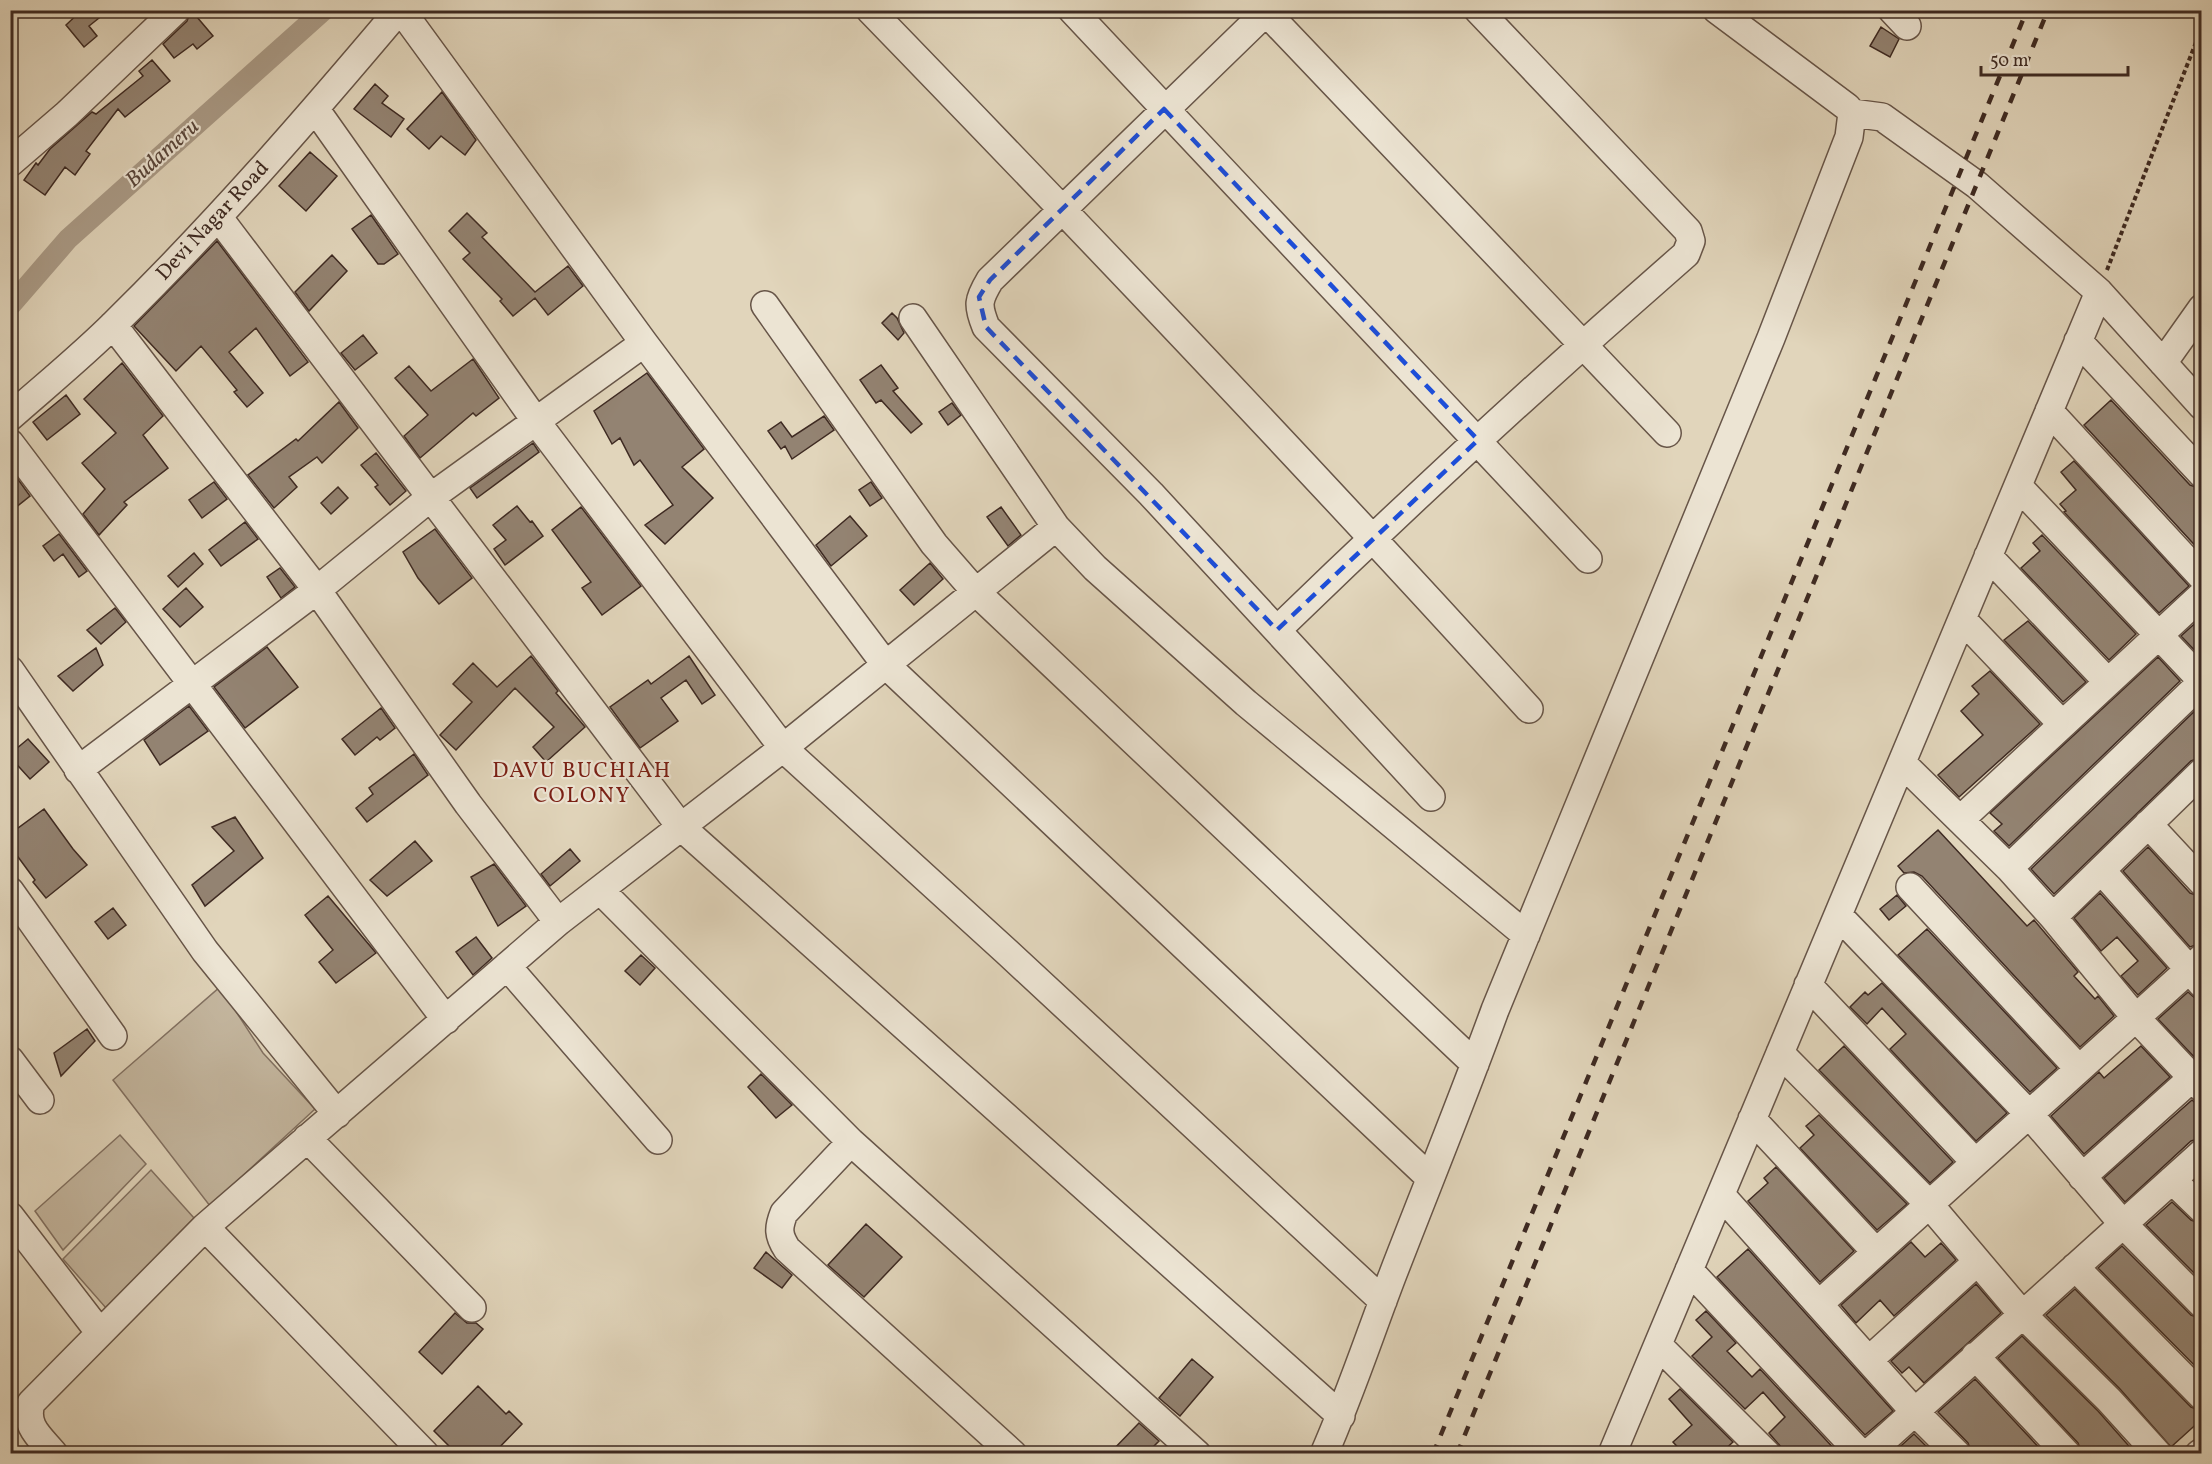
<svg xmlns="http://www.w3.org/2000/svg" width="2212" height="1464" font-family="Vollkorn,serif">
	<style>
		.green { fill: #c5b8a1; stroke: #827162; stroke-width: 1.5 }
		.lines { fill: none; stroke-linecap: round; stroke-linejoin: round }
		.canal { stroke: #aa9b87; stroke-width: 21 }
		.building { fill: #938372; stroke: #3e2a22; stroke-width: 1.5 }
		.minor-casing { stroke: #675548; stroke-width: 30 }
		.path { stroke: #3e2a22; stroke-width: 4; stroke-dasharray: 4.5 3; stroke-linecap: butt }
		.minor { stroke: #ece4d3; stroke-width: 27 }
		.rail { stroke: #3e2a22; stroke-width: 4.5; stroke-dasharray: 10 10; stroke-linecap: butt }
		.marked { fill: none; stroke: #1d4ed8; stroke-width: 4.5; stroke-dasharray: 12 8; stroke-linejoin: round }
		.labels { text-anchor: middle; dominant-baseline: central; stroke-width: 4.5; stroke-linejoin: round; paint-order: stroke }
		.street-label { font-size: 21px; fill: #3e2a22; stroke: #ece4d3 }
		.water-label { font-size: 22px; font-style: italic; fill: #59463b; stroke: #ece4d3 }
		.neighbourhood-label { font-size: 22px; letter-spacing: 1.5px; fill: #7a1f14; stroke: #ece4d3 }
	</style>
	<rect width="100%" height="100%" fill="#e1d5bb"/>
	<filter id="stains"><feTurbulence type="fractalNoise" baseFrequency=".00333" numOctaves="4"/><feColorMatrix values="0 0 0 0 .2 0 0 0 0 .09 0 0 0 0 .02 0 0 0 .5 -.17"/></filter>
	<radialGradient id="worn" r=".72"><stop offset=".6" stop-color="#630" stop-opacity="0"/><stop offset="1" stop-color="#630" stop-opacity=".3"/></radialGradient>
	<path class="green" d="M220,987l43,66 52,56 -105,97 -97,-126z
		M120,1135l26,29 -83,86 -28,-39z
		M151,1170l43,48 -88,90 -43,-49z"/>
	<g class="lines">
		<path class="canal" d="M10,306l58,-67 256,-229"/>
	</g>
	<path class="building" d="M82,10h27l-20,16 8,10 -13,11 -18,-22z
		M191,10l22,26 -16,13 -4,-5 -19,14 -11,-14 24,-23z
		M1881,27l18,12 -9,18 -20,-11z
		M152,60l18,21 -45,36 -7,-8 -32,42 4,3 -15,21 -10,-8 -20,28 -21,-15 12,-17 2,2 12,-16 42,-37 4,2 47,-38 -4,-5z
		M375,84l13,12 -6,7 22,16 -13,18 -37,-28z
		M442,92l34,48 -11,15 -24,-19 -12,13 -22,-20z
		M310,152l27,24 -31,35 -27,-25z
		M467,213l20,20 -5,4 53,55 33,-26 15,20 -35,29 -13,-17 -22,18 -13,-15 2,-2 -39,-40 7,-6 -21,-22z
		M371,215l27,39 -14,10h-6l-26,-35z
		M217,241l91,121 -18,14 -34,-48 -27,24 34,41 -16,14 -13,-15 3,-2 -36,-44 -25,25 -42,-45z
		M332,255l15,16 -38,40 -14,-19z
		M892,313l5,5 7,15 -6,7 -16,-17z
		M363,335l14,18 -22,17 -14,-17z
		M473,359l26,39 -23,18 -3,-3 -53,45 -16,-22 24,-21 -33,-37 14,-12 22,25z
		M122,363l41,53 -20,19 25,33 -44,34 3,3 -28,30 -16,-21 22,-25 -23,-26 34,-30 -32,-34z
		M881,365l17,23 -5,3 29,33 -11,9 -30,-33 -5,3 -16,-23z
		M647,373l57,76 -22,18 31,31 -48,46 -20,-19 28,-20 -33,-45 -6,5 -14,-27 -8,6 -18,-33z
		M66,395l14,19 -33,26 -14,-18z
		M2111,400l79,85 12,4v64l-118,-128z
		M339,402l19,26 -36,35 -5,-6 -28,20 8,10 -23,21 -26,-33 48,-36 2,2z
		M952,403l9,12 -13,10 -9,-13z
		M824,416l10,14 -42,29 -7,-13 -4,3 -13,-18 13,-9 11,15z
		M533,443l6,9 -62,46 -7,-10z
		M376,453l30,38 -16,14 -15,-18 3,-2 -17,-20z
		M2074,461l115,125 -30,27 -95,-101 2,-1 -6,-7 16,-14 -15,-18z
		M17,478l13,18 -20,16v-29z
		M214,482l13,17 -25,19 -13,-18z
		M871,482l11,16 -12,8 -11,-16z
		M338,487l10,11 -17,16 -10,-11z
		M517,506l13,16 2,-1 11,15 -38,29 -11,-16 12,-9 -13,-15z
		M581,507l60,79 -39,29 -20,-27 9,-6 -39,-52z
		M1001,507l20,28 -13,11 -21,-29z
		M850,516l17,20 -36,30 -15,-21z
		M245,522l13,17 -37,27 -12,-16z
		M435,529l37,49 -33,26 -21,-26 -15,-26z
		M59,534l28,37 -8,6 -16,-23 -9,7 -11,-15z
		M2042,535l94,99 -27,26 -88,-92 19,-17 -7,-8z
		M194,553l9,11 -25,23 -10,-11z
		M930,563l13,16 -29,26 -14,-15z
		M280,568l15,19 -14,11 -14,-21z
		M186,588l17,19 -23,20 -17,-18z
		M115,608l11,14 -25,22 -14,-14z
		M2202,617v41l-21,-22z
		M2028,621l58,61 -23,20 -59,-62z
		M267,647l31,40 -53,41 -31,-41z
		M96,648l7,17 -30,26 -15,-15z
		M531,656l27,35 -2,2 29,34 -39,35 -13,-15 21,-20 -39,-39 -59,62 -16,-15 32,-33 -19,-18 20,-21 24,24z
		M689,656l26,39 -13,9 -16,-24 -25,18 17,23 -38,27 -30,-41 38,-27 3,4z
		M2158,657l22,24 -171,165 -15,-15 8,-7 -12,-11z
		M1990,671l50,53 -81,73 -21,-22 45,-40 -22,-24 18,-17 -7,-8z
		M2202,704v53l-11,4 -137,133 -23,-25z
		M189,706l19,25 -48,34 -16,-25z
		M381,708l14,20 -15,12 -3,-3 -22,18 -13,-16z
		M28,739l21,23 -19,17 -20,-22v-3z
		M414,754l14,21 -61,47 -11,-14 17,-14 -4,-6z
		M44,809l29,40 14,16 -41,33 -13,-16 2,-2 -25,-34v-12z
		M235,817l28,41 -58,48 -13,-21 42,-34 -22,-24z
		M1938,830l89,96 7,-6 44,52 -4,4 21,23 3,-3 16,20 -34,31 -158,-171 -8,-4 -10,1 -6,-7z
		M415,841l17,20 -45,35 -17,-16z
		M2148,847l42,46 12,4v46l-12,4 -67,-76z
		M570,849l10,12 -30,25 -9,-12z
		M494,864l32,42 -28,20 -27,-49z
		M2100,893l67,75 -29,27 -17,-19 17,-15 -21,-24 -16,14 -27,-33z
		M1897,895l9,11 -17,14 -9,-11z
		M328,896l48,57 -40,30 -17,-21 14,-12 -28,-35z
		M113,908l13,17 -18,14 -13,-17z
		M1927,929l130,139 -27,24 -132,-137z
		M476,937l16,21 -19,17 -17,-23z
		M641,955l14,13 -15,17 -15,-14z
		M1882,983l125,130 -31,28 -86,-92 16,-15 -24,-26 -15,16 -17,-17 15,-15 3,3z
		M2188,992l8,7h6l-2,64 -42,-44z
		M87,1029l8,12 -34,35 -7,-23z
		M1844,1046l109,116 -23,21 -111,-113z
		M2141,1046l29,31 -86,77 -33,-38 48,-44 5,6z
		M761,1074l31,31 -16,13 -28,-31z
		M2192,1100l10,9v29l-11,3 -66,61 -21,-24z
		M1819,1115l88,89 -30,26 -77,-82 14,-13 -8,-9z
		M1776,1167l78,84 -34,31 -72,-81 20,-18 -4,-5z
		M2172,1202l19,18 11,4v57l-56,-56z
		M866,1224l36,33 -38,40 -36,-32z
		M1911,1242l14,15 16,-14 15,17 -62,56 -14,-16 -24,23 -15,-18z
		M2122,1246l69,69 11,4v54l-104,-105z
		M1748,1249l145,162 -28,24 -148,-158z
		M766,1252l26,23 -10,13 -28,-20z
		M1976,1284l25,29 -77,70 -15,-16 -7,6 -11,-12z
		M2075,1289l116,118 11,4v8l-31,28 -51,-58 -74,-74z
		M1706,1311l30,32 -9,8 25,26 8,-8 79,85h-52l-18,-21 16,-16 -22,-25 -18,17 -53,-53 20,-19 -16,-17z
		M455,1313l12,10h9l7,6 -41,45 -23,-22z
		M2022,1336l76,75 38,43h-54l-4,-11 -80,-85z
		M1192,1359l21,18 -33,39 -21,-18z
		M1975,1379l70,75h-73l-4,-11 -30,-31z
		M478,1386l28,28 3,-3 13,13 -29,30h-36l-23,-23z
		M1680,1389l53,53 -13,12h-36l-11,-12 19,-17 -23,-26z
		M1139,1423l20,18 -13,13h-37z
		M1914,1434l20,20h-42z"/>
	<g class="lines">
		<g class="minor-casing">
			<path id="minor" d="M401,10l243,333 241,321 545,514
				M870,10c223,230 444,462 659,699
				M1072,10l516,549
				M1264,10l403,423
				M1268,10l-278,270c-12,20 -13,25 -4,47l165,167 280,303
				M1892,10l15,16
				M1852,113l30,4 95,68 122,107 103,114
				M10,163l57,-49 109,-104
				M219,218l461,608 661,590
				M765,305l169,239 41,47 500,473
				M913,318l143,209 39,41 151,135 280,232
				M113,325l204,265 151,214 90,118
				M2078,341l124,133
				M2163,363l39,-55
				M2049,411l153,166
				M10,417c35,-31 72,-61 105,-94 101,-99 193,-205 284,-313
				M10,443l436,577
				M2018,486l184,195
				M1056,527l-273,221 224,204 376,349
				M1988,556l120,126
				M1962,619l100,105
				M1277,630c133,-129 269,-254 409,-376l5,-13 -3,-10 -210,-221
				M10,670l195,281 132,163
				M1902,763l107,105 44,49 83,101 66,70
				M78,770l239,-180 114,-93 213,-154
				M1961,819l241,-224
				M2148,824l54,58
				M2009,868l193,-186
				M2101,870l101,114
				M1910,887l169,182
				M600,890l251,252 346,312
				M10,891l103,145
				M1838,915l191,199 94,110 79,80
				M2053,917l149,-145
				M507,966l151,174
				M1808,985l167,177
				M1780,1053l149,151 93,110 87,86 49,54
				M10,1060l30,40
				M1752,1119l124,133
				M307,1138l165,170
				M851,1142l-67,71c-6,15 -6,22 3,36l226,205
				M2082,1177l110,-99
				M2172,1180l30,29
				M1721,1195l193,216 43,43
				M10,1216l90,117
				M205,1227l220,227
				M2075,1267l127,129
				M1689,1270l172,184
				M1819,1304l383,-346
				M1658,1345l109,109
				M1975,1356l92,98
				M1869,1360l108,-98
				M54,1454c-14,-17 -30,-28 -23,-51l174,-176 353,-305 225,-174 -248,-328 -219,-310
				M1324,1454c26,-59 46,-120 69,-180 34,-88 70,-176 102,-264l276,-672 78,-201 3,-24 -5,-6 -130,-97
				M1612,1454l487,-1162
				M1868,1454l334,-301
				M2199,1454l3,-2"/>
		</g>
		<path class="path" d="M2107,270l95,-243"/>
		<use href="#minor" class="minor"/>
		<path class="rail" d="M1433,1454l594,-1444
			M1457,1454l591,-1444"/>
	</g>
	<path class="marked" d="M1164,109l314,331 -201,190 -291,-303 -7,-30 11,-17z"/>
	<g class="labels">
		<g class="street-label">
			<text transform="translate(213 221) rotate(-47)">Devi Nagar Road</text>
		</g>
		<g class="water-label">
			<text transform="translate(163 154) rotate(-42)">Budameru</text>
		</g>
		<g class="neighbourhood-label">
			<text x="582" y="771">DAVU BUCHIAH<tspan x="582" dy="25">COLONY</tspan></text>
		</g>
	</g>
	<rect width="2212" height="1464" fill="none" stroke="#e1d5bb" stroke-width="36"/>
	<rect x="12" y="12" width="2188" height="1440" fill="none" stroke="#3e2a22" stroke-width="3"/>
	<rect x="18" y="18" width="2176" height="1428" fill="none" stroke="#3e2a22" stroke-width="1.5"/>
	<path d="M1981 66v9h147v-9" fill="none" stroke="#3e2a22" stroke-width="3"/>
	<text x="1990" y="66" font-size="18" fill="#3e2a22" stroke="#ece4d3" stroke-width="4.5" paint-order="stroke">50 m</text>
	<rect width="100%" height="100%" filter="url(#stains)"/>
	<rect width="100%" height="100%" fill="url(#worn)"/>
</svg>
